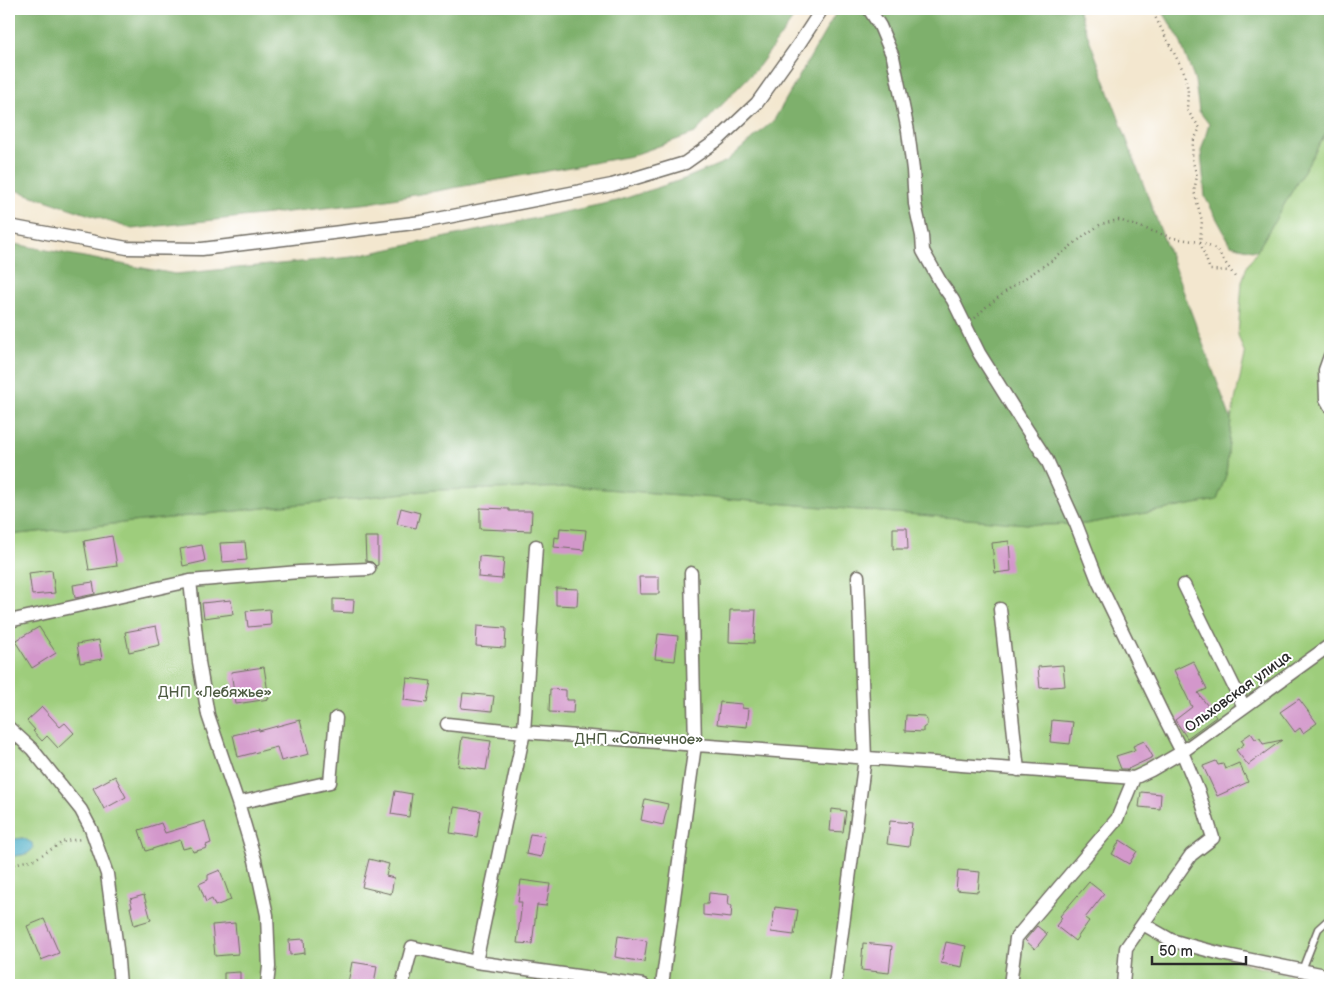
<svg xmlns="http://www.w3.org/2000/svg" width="1339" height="994" font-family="'Balsamiq Sans',sans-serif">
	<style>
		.green { fill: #9ecd7c; stroke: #647c54 }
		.forest { fill: #7eb06c; stroke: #546e4c }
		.water { fill: #42a9c2; stroke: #366a76 }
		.building { fill: #d397cb }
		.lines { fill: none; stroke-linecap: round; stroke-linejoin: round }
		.service-casing { stroke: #716d64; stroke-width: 9 }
		.minor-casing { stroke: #716d64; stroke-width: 15 }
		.path { stroke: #716d64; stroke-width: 2.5; stroke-dasharray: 1 4; stroke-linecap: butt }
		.service { stroke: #fff; stroke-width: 6 }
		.minor { stroke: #fff; stroke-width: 12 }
		.labels { text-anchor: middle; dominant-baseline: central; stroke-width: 4; stroke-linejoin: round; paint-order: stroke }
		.park-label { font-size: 15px; fill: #4e5c43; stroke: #fff }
		.street-label { font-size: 15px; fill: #2b2b2b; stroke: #fff }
	</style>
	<rect width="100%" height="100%" fill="#fff"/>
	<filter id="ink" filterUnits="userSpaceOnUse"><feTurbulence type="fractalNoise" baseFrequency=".02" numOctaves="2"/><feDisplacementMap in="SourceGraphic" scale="10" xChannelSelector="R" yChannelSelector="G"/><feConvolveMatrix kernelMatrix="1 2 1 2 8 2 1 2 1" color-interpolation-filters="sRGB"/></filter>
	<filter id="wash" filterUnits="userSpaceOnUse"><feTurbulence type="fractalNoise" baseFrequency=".0096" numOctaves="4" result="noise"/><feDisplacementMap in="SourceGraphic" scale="20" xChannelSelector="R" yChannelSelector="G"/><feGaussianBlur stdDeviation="1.12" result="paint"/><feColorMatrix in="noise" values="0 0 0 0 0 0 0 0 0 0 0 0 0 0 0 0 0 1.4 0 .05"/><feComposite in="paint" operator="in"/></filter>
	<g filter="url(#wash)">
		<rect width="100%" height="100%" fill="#f3e7cf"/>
		<path class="green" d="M1330,129v842l-104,-24 -36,-6 -48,-16 111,41 77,18v1h-129l-2,-3 -1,3h-1189v-126l6,-3 12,-2 -4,-16 -14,2v-305l425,-45 148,-3 459,38 44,-1 132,-24 9,-25 5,-56 14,-64 -7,-20 4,-53 5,-16 10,-15 69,-118z"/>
		<path class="forest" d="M9,9h791l-41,57 -64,67 -64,23 -261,47 -238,26 -123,-41z
			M838,9h240l153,410 -5,56 -9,25 -132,24 -46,1 -457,-38 -148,3 -425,45v-292l166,31 177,-17 265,-56 67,-22 43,-18 47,-41z
			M1161,9h169v120l-4,4 -69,118 -26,-6 -26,-48 -4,-46 8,-27 -10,-13 -4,-30 -16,-43z"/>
		<path class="water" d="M23,838l9,5 1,6 -6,5 -12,2 -6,3v-19z"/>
		<g id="blocks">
			<path class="building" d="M401,508l19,5 -4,15 -19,-4z
				M480,508l29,1v2h23l-1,20 -51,-2z
				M560,528l26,2 -2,20 -30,-3 1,-10 4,1z
				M893,528h14l1,21h-15z
				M112,536l5,30 -28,4 -5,-29z
				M365,537h13v28l-2,1 -4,-4 -6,-1z
				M1009,541l2,30 -16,2 -3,-30z
				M245,542l2,18 -25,2 -2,-19z
				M202,545l3,16 -22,5 -3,-17z
				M479,556l25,2 -2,21 -24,-2z
				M52,570l3,23 -23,2 -3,-22z
				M639,577h20v17h-19z
				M93,582l2,12 -20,4 -2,-13z
				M556,588l22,1 -1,17 -21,-1z
				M333,599l21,1 -1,13 -20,-1z
				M231,600l2,14 -29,4 -2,-15z
				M270,609l1,16 -23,2 -2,-16z
				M730,610h26l-2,33 -25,-1z
				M156,626l4,19 -31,7 -4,-20z
				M477,626l29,2 -1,20 -29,-2z
				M39,627l17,26 -24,15 -17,-27z
				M658,634l20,2 -3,25 -20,-2z
				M99,640l3,19 -22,4 -3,-19z
				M1193,661l14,28 -9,4 18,24 -29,21 -12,-18 17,-13 -18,-37z
				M1063,665l2,21 -25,2 -2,-21z
				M264,667l5,32 -33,5 -5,-32z
				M407,678l24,3 -4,22 -23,-3z
				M550,689l16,1v10h8l-1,13 -24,-1z
				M463,693l31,3 -2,15 -31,-3z
				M1299,699l18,24 -14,10 -3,-5 -5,4 -15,-20z
				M720,702l22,2v4l7,1 -2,18 -30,-3z
				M42,707l18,20 5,-4 9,10 -16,15 -11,-12 -5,5 -9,-10 2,-1 -8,-9z
				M906,715l18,1 3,4v5l-4,3v4l-18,-1z
				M300,720l9,34 -28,7 -4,-14 -39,10 -5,-22 26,-6v2z
				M1052,720l21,2 -3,22 -20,-2z
				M1251,733l4,6 5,-1 3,6 19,-4 -34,25 -12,-15 8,-6 -3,-4z
				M462,737l29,4 -5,29 -28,-4z
				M1144,741l9,16 -25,12h-7l-5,-13 19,-6 -2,-4z
				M1216,761l2,4 5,-1 2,5 14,-6 9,19 -31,14 -14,-30z
				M115,776l11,21 -22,12 -11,-21z
				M395,791l17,3 -3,23 -18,-3z
				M1141,792l20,2 -1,15 -21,-2z
				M645,799l23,5 -5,21 -22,-5z
				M454,807l27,4 -4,26 -27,-4z
				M832,809l14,2 -3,21 -13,-1z
				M205,821l6,22 -5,2 1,3 -14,4 -2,-5 -8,2 -3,-9 -34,11 -7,-21 22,-7 4,10z
				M890,821l22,2 -3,24 -22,-3z
				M530,834l15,2 -4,21 -15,-3z
				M1120,840l17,11 -8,13 -17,-10z
				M369,859l20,5 -3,12 8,2 -3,16 -29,-7z
				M220,870l11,30 -16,6 -3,-7 -6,3 -7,-18 9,-4v-5z
				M958,870l22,2 -2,20 -22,-2z
				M521,880l29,4 -4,22 -9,-1 -5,39 -15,-1 5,-41h-4z
				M1089,882l15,12 -19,24 4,3 -14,20 -19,-15 6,-8 -2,-2z
				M709,893l20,2 -1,10h4l-1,13 -28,-3v-11h5z
				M144,895l7,25 -17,5 -4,-18h2l-2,-8z
				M775,907l23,3 -4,25 -23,-3z
				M44,919l15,34 -18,7 -14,-34z
				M235,923l3,31 -23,2 -3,-31z
				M1037,926l10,8 -12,15 -10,-9z
				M618,936l29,5 -3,21 -29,-5z
				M304,939l1,14 -15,2 -1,-15z
				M946,942l20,4 -4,21 -21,-4z
				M863,943l29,3 -3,27 -28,-3z
				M352,962l25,4 -3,19h-12l-14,-2z
				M240,972v13h-16v-12z"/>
		</g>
	</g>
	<g filter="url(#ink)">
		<use href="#blocks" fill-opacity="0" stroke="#716d64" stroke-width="1"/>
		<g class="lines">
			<g class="service-casing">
				<path id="service" d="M1302,970l16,-41 12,-11"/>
			</g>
			<g class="minor-casing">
				<path id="minor" d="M869,9l11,17 13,31 8,39 7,35 5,39 2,34 7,32 1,15 18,32 12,17 26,53 47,75 21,32 29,64 23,59 66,136 17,33 17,41 14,45 -22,17 -65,93 -3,37
					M9,226l118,22 75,1 220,-27 190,-37 73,-22 34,-24 38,-36 42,-59 23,-35
					M1330,356l-5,14 1,29 4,7
					M190,581l9,81 9,53 30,88 17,57 12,55 2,52 -2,18
					M1184,585l60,122
					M1000,609l18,161
					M9,621l181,-40 109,-9 70,-3
					M447,724l77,8 610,46 17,-8 31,-18 148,-107
					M9,728l23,21 49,61 10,19 16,45 10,75 3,36
					M238,803l92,-21 6,-64
					M1143,924l28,16 17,5 34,9 108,22
					M476,962l48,-230 12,-186
					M402,985l10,-38 64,15 167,23
					M662,985l33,-240 -4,-172
					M835,985l30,-227 -7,-182
					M1010,985l6,-47 101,-119 17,-41"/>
			</g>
			<path class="path" d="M1151,9l33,63 4,18 -1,20 13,18 -7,14 -1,17 5,17 -3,15 8,30 -2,21 10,28 20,1
				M975,318l12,-12 26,-20 44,-29 28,-22 16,-11 18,-4 54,18 27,4 17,8 18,27
				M9,865l26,-6 30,-18 17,-2"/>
			<use href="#service" class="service"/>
			<use href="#minor" class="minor"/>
		</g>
	</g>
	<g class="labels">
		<g class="park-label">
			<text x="215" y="692">ДНП «Лебяжье»</text>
			<text x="639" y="739">ДНП «Солнечное»</text>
		</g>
		<g class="street-label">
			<text transform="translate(1238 692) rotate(-36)">Ольховская улица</text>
		</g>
	</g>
	<rect width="1339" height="994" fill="none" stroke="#fff" stroke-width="30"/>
	<path d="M1152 956v8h94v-8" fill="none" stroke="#2b2b2b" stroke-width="2.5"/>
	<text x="1159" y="956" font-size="15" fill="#2b2b2b" stroke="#ffffff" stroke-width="4" paint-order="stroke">50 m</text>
</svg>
